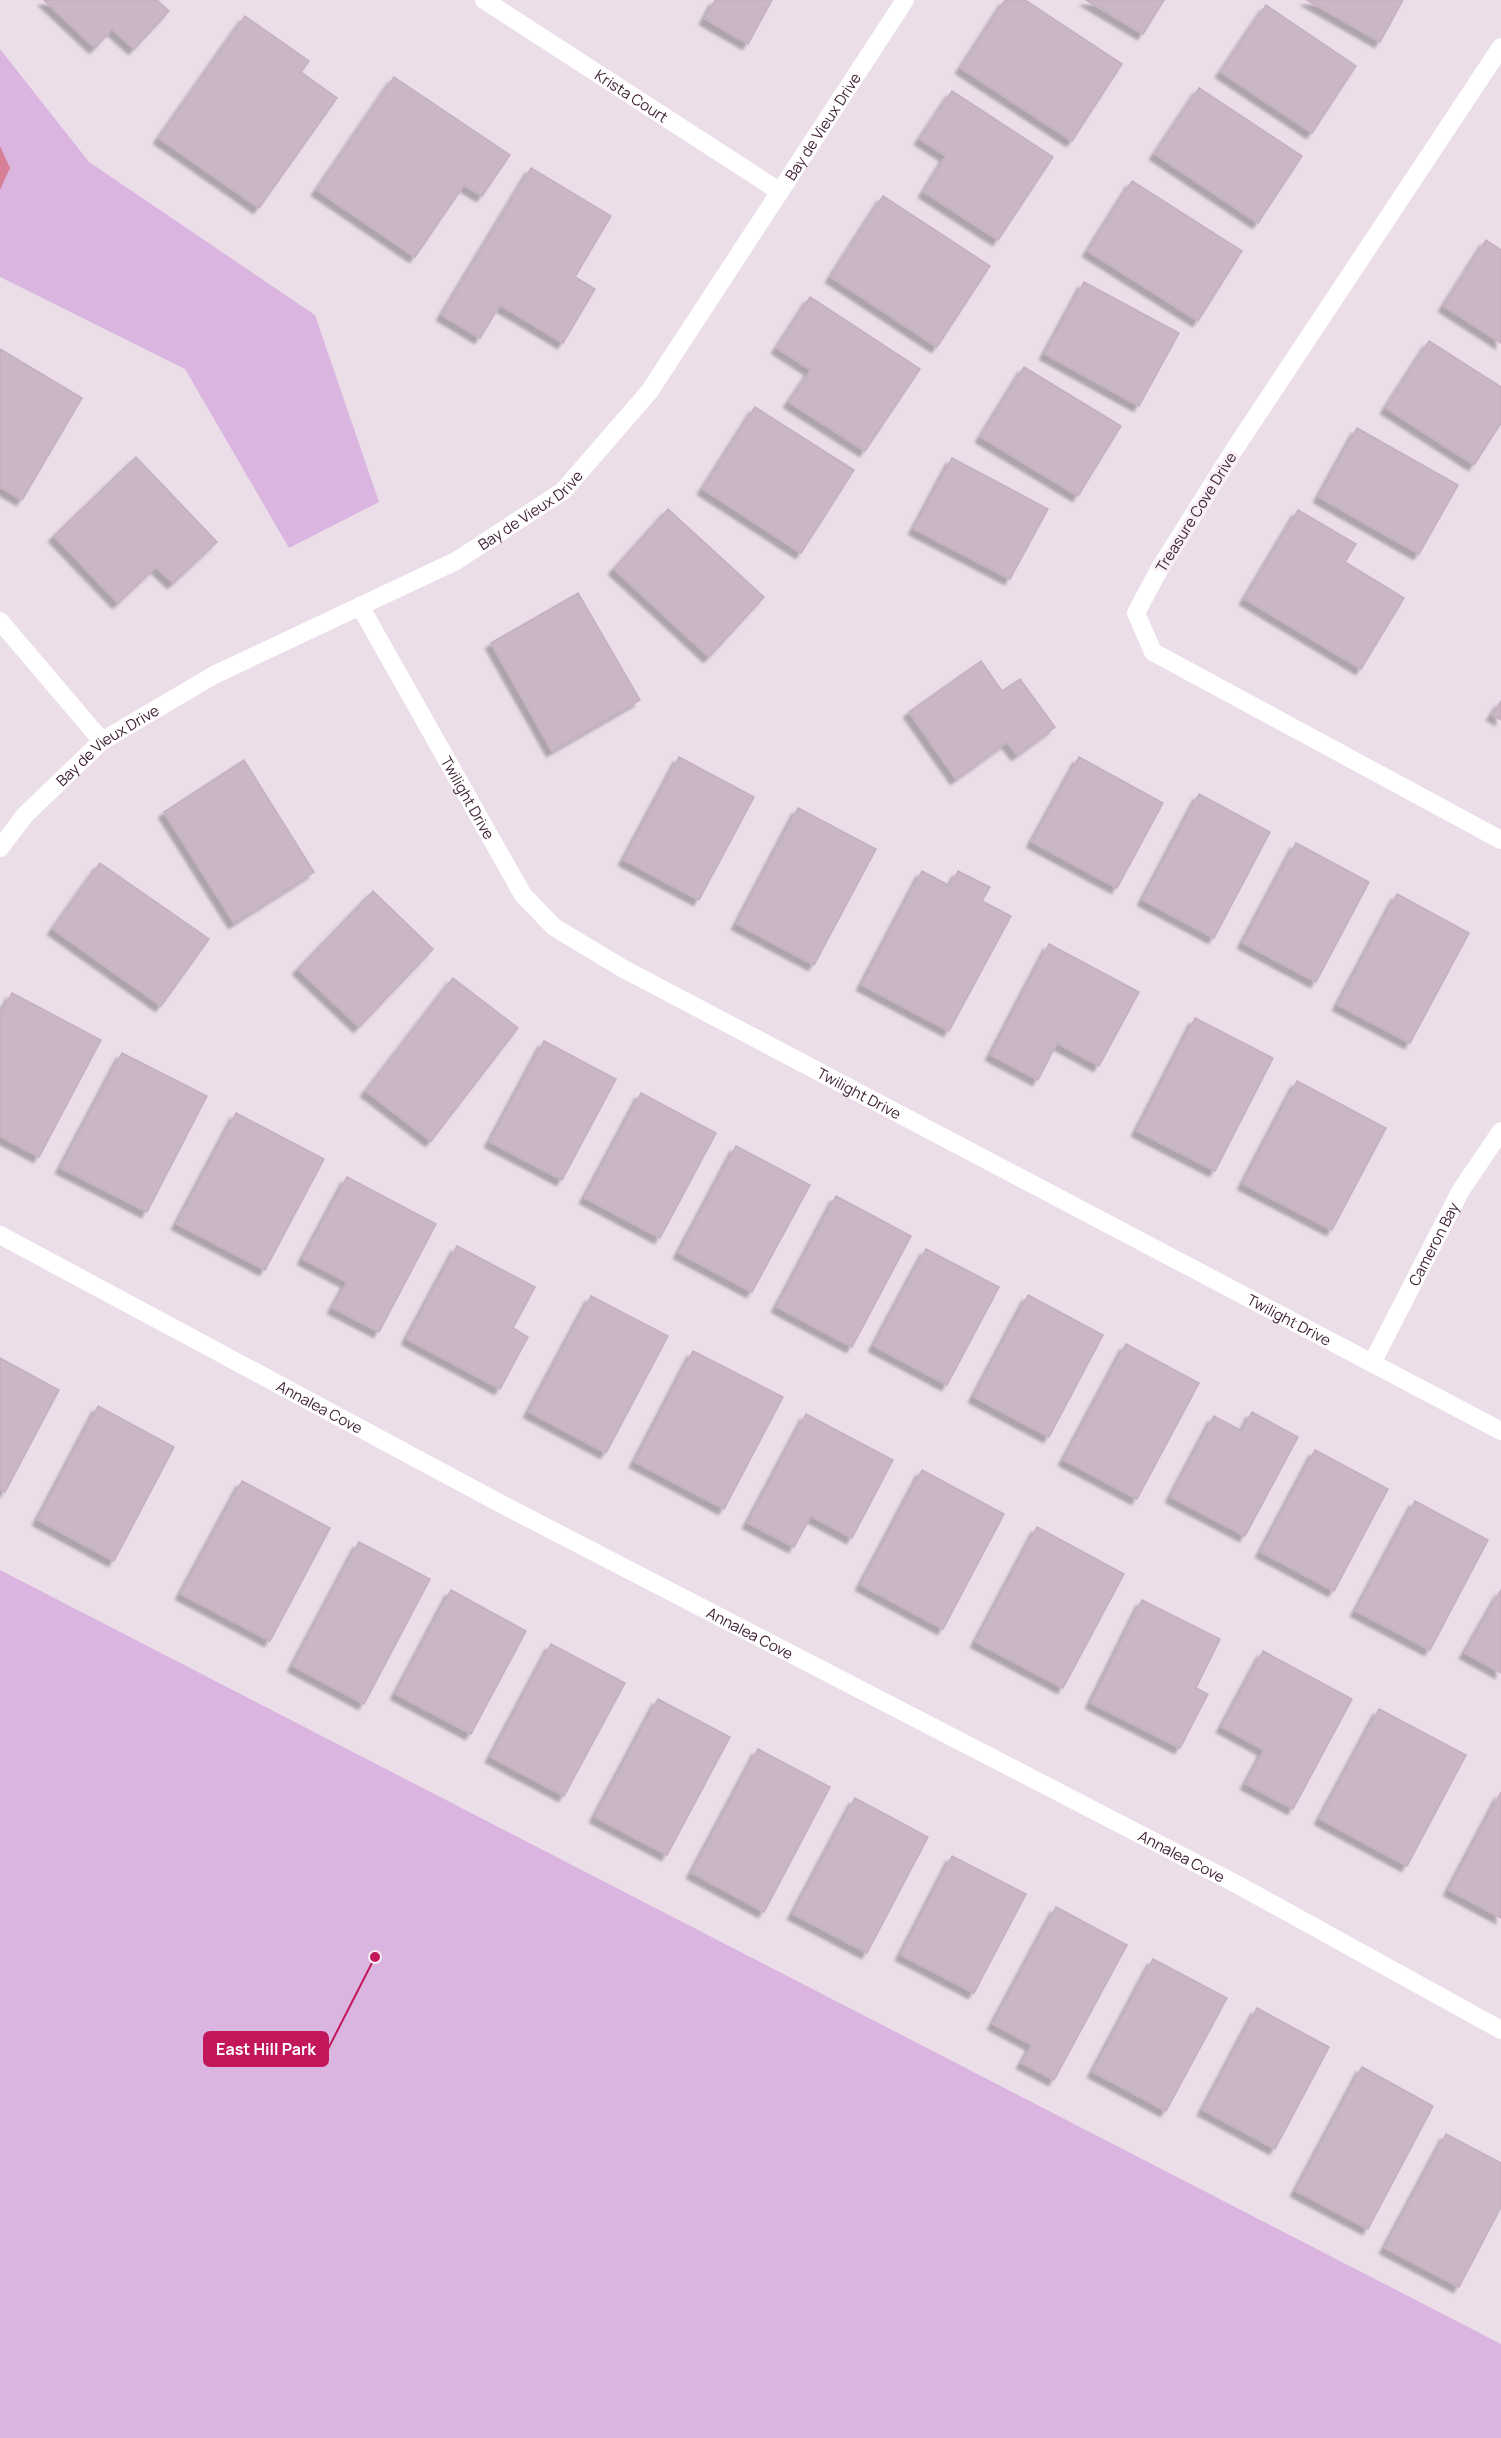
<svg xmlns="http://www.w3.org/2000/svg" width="1501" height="2438" font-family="Manrope,sans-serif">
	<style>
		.green { fill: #dab5df }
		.water { fill: #d68195 }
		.building { fill: #c9b7c6; stroke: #c5b0c1; stroke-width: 1.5; filter: url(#shadow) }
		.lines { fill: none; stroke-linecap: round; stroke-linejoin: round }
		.street { stroke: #fff; stroke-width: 18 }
		.labels { text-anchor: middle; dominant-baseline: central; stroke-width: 6; stroke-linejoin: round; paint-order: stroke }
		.street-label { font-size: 15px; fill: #3d1e32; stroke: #f8eff7 }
		.leader { fill: none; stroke: #c2185b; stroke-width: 2 }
		.callout-dot { fill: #c2185b; stroke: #f8eff7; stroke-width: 2 }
		.callout { fill: #c2185b; stroke: #c2185b; stroke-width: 2 }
		.callout-label { font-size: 16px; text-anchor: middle; font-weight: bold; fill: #fff }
	</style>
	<defs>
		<filter id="shadow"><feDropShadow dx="-5.5" dy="5.5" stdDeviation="1.5" flood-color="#0004"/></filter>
	</defs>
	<rect width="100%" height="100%" fill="#ebdee9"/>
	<path class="green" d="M0,49l89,113 226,153 64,187 -90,46 -104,-179 -185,-92z
		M0,1570l1501,774v94h-1501z"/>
	<path class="water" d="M0,146l10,22 -10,22z"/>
	<path class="building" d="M44,0h113l12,11 -35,38 -22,-20 -17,19z
		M715,0h57l-24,44 -43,-25z
		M1005,0h20l97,64 -50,77 -111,-73z
		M1086,0h78l-21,34z
		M1307,0h96l-23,42z
		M1266,5l90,61 -44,67 -91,-61z
		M245,16l64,45 -8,11 36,26 -78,110 -100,-70z
		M394,77l116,78 -28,41 -18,-11 -49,72 -98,-67z
		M1199,88l103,68 -44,67 -103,-69z
		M952,91l101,66 -55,83 -74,-48 22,-36 -26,-17z
		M531,168l80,48 -36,61 20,12 -32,54 -63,-38 -20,33 -38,-23z
		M1132,181l110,70 -44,70 -110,-70z
		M883,196l107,70 -53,81 -106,-70z
		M1486,240l15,10v93l-57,-37z
		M1084,282l95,51 -40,73 -94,-52z
		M810,297l110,72 -55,82 -76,-49 22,-32 -34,-22z
		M1429,341l72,46v36l-27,42 -88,-57z
		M0,349l82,49 -60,102 -22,-13z
		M1024,367l97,59 -43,70 -97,-59z
		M755,407l99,63 -53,83 -98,-64z
		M1357,428l101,57 -39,69 -100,-57z
		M136,457l81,85 -44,41 -17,-16 -38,36 -64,-67z
		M952,458l96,51 -38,70 -96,-50z
		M668,509l96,88 -55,60 -95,-88z
		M1298,510l58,34 -11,18 59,36 -43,71 -116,-70z
		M578,593l62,107 -88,51 -61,-108z
		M981,661l21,30 18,-12 35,48 -38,28 -10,-13 -51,37 -47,-67z
		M1501,701v19l-9,-5z
		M679,757l75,40 -55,103 -75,-40z
		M1079,757l84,46 -46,85 -85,-46z
		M244,760l70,112 -80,51 -70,-111z
		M1199,794l71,38 -56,106 -71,-38z
		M798,808l78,41 -62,116 -77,-41z
		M1296,843l73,39 -53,100 -73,-39z
		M100,863l109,76 -48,67 -108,-77z
		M922,871l28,15 8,-15 32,16 -8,14 29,15 -62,115 -87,-46z
		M373,891l60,58 -74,78 -61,-58z
		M1397,894l72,39 -59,110 -72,-38z
		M1049,944l90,48 -40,74 -42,-23 -19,37 -47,-25z
		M453,978l65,50 -87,113 -65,-50z
		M12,993l89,47 -62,117 -39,-21v-121z
		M1195,1018l78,40 -58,113 -78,-40z
		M544,1041l72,38 -54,101 -72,-38z
		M122,1053l85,43 -60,116 -86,-44z
		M1297,1081l89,47 -54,102 -89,-46z
		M641,1093l75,40 -56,105 -75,-40z
		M236,1113l88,46 -59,111 -88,-46z
		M736,1146l74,39 -58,107 -73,-39z
		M347,1177l89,47 -57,108 -46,-24 14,-26 -44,-23z
		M836,1196l75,40 -59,111 -75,-40z
		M457,1246l78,41 -22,41 15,9 -28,52 -93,-50z
		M926,1249l73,38 -52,98 -73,-39z
		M1028,1295l75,40 -54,102 -75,-40z
		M591,1296l77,40 -62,117 -77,-41z
		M1126,1344l73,39 -62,116 -73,-39z
		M693,1351l90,46 -59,112 -89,-47z
		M0,1358l59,32 -54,102 -5,-3z
		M98,1406l76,41 -60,114 -76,-41z
		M1252,1412l46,25 -53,99 -74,-39 43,-81 28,15z
		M806,1414l87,46 -41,78 -41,-22 -17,31 -46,-24z
		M1315,1450l73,39 -54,102 -73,-39z
		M922,1470l82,44 -61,115 -82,-44z
		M242,1481l88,47 -60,113 -89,-47z
		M1415,1501l73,39 -58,110 -74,-39z
		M1037,1527l87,47 -61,114 -87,-46z
		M359,1542l71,37 -66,125 -71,-38z
		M451,1590l75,41 -55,103 -75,-40z
		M1501,1590v83l-36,-20z
		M1142,1600l78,39 -24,49 12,6 -28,54 -89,-45z
		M551,1644l74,39 -61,113 -73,-39z
		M1263,1651l89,48 -59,110 -47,-25 18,-34 -42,-23z
		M658,1699l72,38 -63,118 -72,-38z
		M1379,1709l87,46 -59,111 -87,-47z
		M758,1749l72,38 -66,125 -72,-39z
		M1501,1792v126l-52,-28z
		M855,1798l73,39 -61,116 -74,-39z
		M952,1856l74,38 -52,99 -73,-38z
		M1056,1907l71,38 -73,135 -32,-17 10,-18 -39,-21z
		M1153,1959l74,39 -61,113 -73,-39z
		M1257,2008l72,39 -54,102 -72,-39z
		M1362,2067l71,39 -65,123 -72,-38z
		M1446,2134l55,29v44l-42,80 -74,-39z"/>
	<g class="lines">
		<g class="street">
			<path id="s1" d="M484,0l295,191"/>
			<path d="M1501,47l-267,403 -74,118 -24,45 17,39 348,188"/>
			<path id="s2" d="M360,606l163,289 31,32 68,41 879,463"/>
			<path d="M0,621l102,120"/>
			<path id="s3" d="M0,848l25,-33 77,-74 112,-66 242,-114 107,-70 86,-99 256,-392"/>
			<path id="s4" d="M0,1235l507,272 733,379 261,144"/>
			<path id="s5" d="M1372,1363l89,-173 40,-59"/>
		</g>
	</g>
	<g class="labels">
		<g class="street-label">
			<text stroke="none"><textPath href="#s1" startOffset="176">Krista Court</textPath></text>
			<text stroke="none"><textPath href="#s3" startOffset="1122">Bay de Vieux Drive</textPath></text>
			<text stroke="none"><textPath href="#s3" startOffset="636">Bay de Vieux Drive</textPath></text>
			<text transform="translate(1196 512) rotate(-58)">Treasure Cove Drive</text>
			<text stroke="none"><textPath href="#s3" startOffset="150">Bay de Vieux Drive</textPath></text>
			<text stroke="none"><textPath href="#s2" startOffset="220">Twilight Drive</textPath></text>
			<text stroke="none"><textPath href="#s2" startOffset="724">Twilight Drive</textPath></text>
			<text stroke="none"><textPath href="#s5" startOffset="134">Cameron Bay</textPath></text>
			<text stroke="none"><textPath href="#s2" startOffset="1210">Twilight Drive</textPath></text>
			<text stroke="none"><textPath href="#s4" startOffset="363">Annalea Cove</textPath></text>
			<text stroke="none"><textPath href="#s4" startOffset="849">Annalea Cove</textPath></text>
			<text stroke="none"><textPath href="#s4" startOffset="1335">Annalea Cove</textPath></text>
		</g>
	</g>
	<path class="leader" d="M375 1957L328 2049"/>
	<circle class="callout-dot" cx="375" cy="1957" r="6"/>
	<rect class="callout" x="204" y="2032" width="124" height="34" rx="6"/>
	<g class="callout-label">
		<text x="266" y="2055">East Hill Park</text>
	</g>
</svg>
